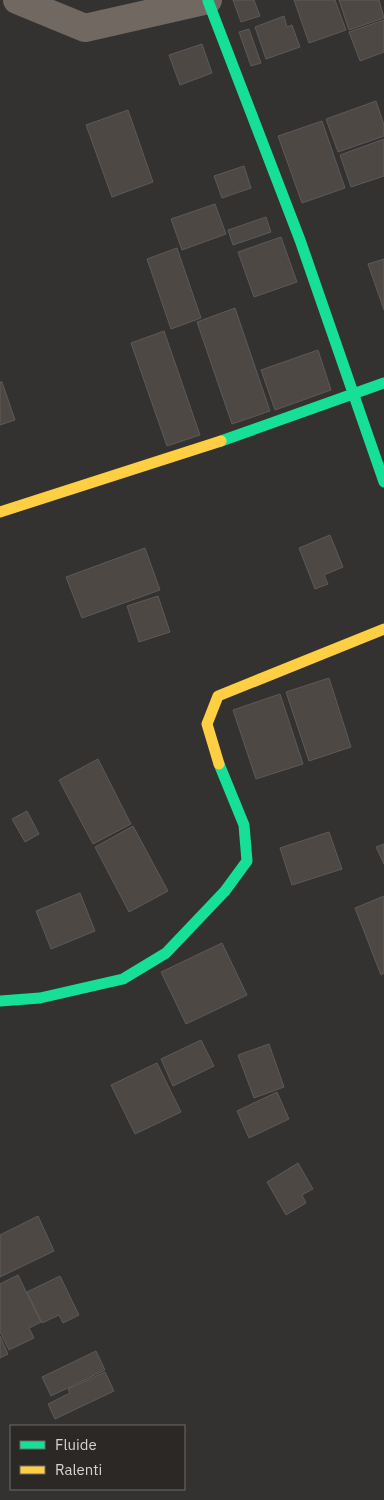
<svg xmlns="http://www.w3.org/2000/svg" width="384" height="1500" font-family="'IBM Plex Sans',sans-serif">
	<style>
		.building { fill: #4e4844; stroke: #5c5a59 }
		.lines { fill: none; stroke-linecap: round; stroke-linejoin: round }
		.street { stroke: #706861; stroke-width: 28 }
		.fast { stroke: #16e098; stroke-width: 11 }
		.slow { stroke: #ffcf43; stroke-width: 11 }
	</style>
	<rect width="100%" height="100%" fill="#343231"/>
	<path class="building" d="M233,0h21l6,16 -19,6z
		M294,0h41l11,30 -37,13z
		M339,0h40l5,18 -35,12z
		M284,16l3,11 5,-2 8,22 -34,12 -11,-32z
		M384,20v32l-24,9 -11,-29z
		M249,29l12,34 -10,3 -12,-34z
		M202,44l10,29 -32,12 -11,-30z
		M376,101l8,24v11l-46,16 -12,-33z
		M128,110l25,72 -41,15 -26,-72z
		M322,121l23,67 -43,15 -24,-67z
		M384,139v37l-33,11 -11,-32z
		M244,166l7,22 -29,10 -8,-22z
		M215,204l11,30 -44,16 -11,-31z
		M266,217l5,15 -38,13 -5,-15z
		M281,237l16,45 -43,15 -16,-45z
		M177,248l24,70 -30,11 -24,-70z
		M384,259v51l-16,-46z
		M235,308l35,103 -38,13 -35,-102z
		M164,331l36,104 -33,11 -36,-103z
		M318,350l13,40 -56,20 -14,-40z
		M0,382h2l13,38 -15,5z
		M330,535l13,32 -19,8 4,9 -13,5 -16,-41z
		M145,548l15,42 -78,28 -16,-41z
		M158,596l12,36 -31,10 -12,-36z
		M329,678l22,69 -42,14 -23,-69z
		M280,694l23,70 -47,15 -23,-69z
		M98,759l33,65 -38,20 -34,-64z
		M27,811l12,23 -14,8 -13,-23z
		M133,826l35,65 -39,21 -34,-65z
		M329,832l13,37 -50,16 -12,-37z
		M384,844v20l-8,-17z
		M80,893l15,38 -44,18 -15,-38z
		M384,896v77l-3,2 -26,-67z
		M222,943l25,52 -61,29 -25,-52z
		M201,1040l13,26 -41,20 -12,-27z
		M269,1044l15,43 -30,11 -16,-43z
		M157,1063l24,49 -46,22 -24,-49z
		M277,1092l12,27 -40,19 -12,-27z
		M298,1163l15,26 -11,6 4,8 -20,12 -19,-33z
		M38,1216l16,35 -54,26v-42z
		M18,1275l23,47 -12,6 5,10 -25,12 -9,-18v-48z
		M60,1276l19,39 -16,8 -4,-8 -17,8 -15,-31z
		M0,1336l8,18 -8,4z
		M96,1351l9,19 -54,26 -9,-19z
		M105,1372l9,19 -59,28 -7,-15 22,-11 -2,-4z"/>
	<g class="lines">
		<path class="street" d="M17,0l68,28 123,-28"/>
		<path class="fast" d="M208,1l92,239 84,242
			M221,441l163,-58
			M0,1001l40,-3 83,-19 43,-26 59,-62 22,-30 -3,-36 -25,-61"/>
		<path class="slow" d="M0,512l221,-71
			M219,764l-12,-40 11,-28 166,-67"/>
	</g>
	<rect x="10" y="1425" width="175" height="65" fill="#2b2826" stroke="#6f6c6a"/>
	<rect x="20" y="1441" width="25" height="8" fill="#16e098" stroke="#6f6c6a"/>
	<text x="55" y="1450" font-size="15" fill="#d5d3d1">Fluide</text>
	<rect x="20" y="1466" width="25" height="8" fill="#ffcf43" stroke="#6f6c6a"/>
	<text x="55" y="1475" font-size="15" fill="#d5d3d1">Ralenti</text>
</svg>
